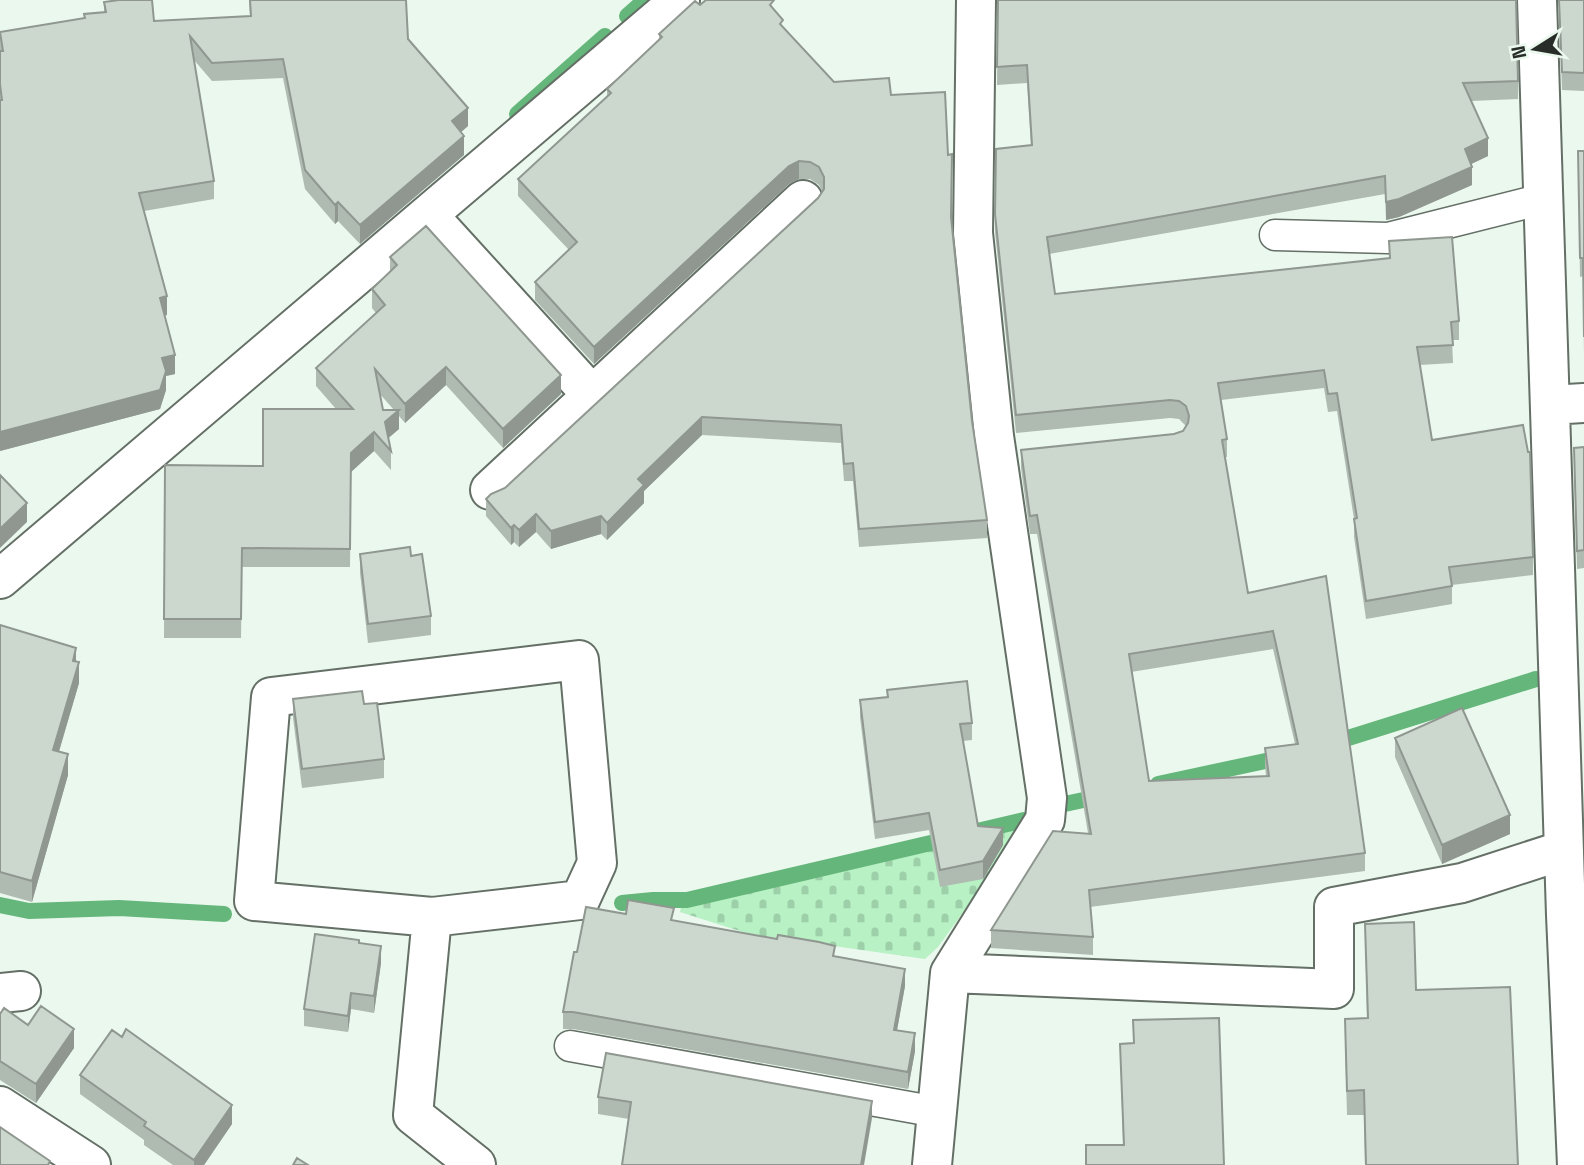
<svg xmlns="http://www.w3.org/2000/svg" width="1584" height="1165" font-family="'Space Grotesk',sans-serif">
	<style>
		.cemetery { fill: url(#cemetery-stones) }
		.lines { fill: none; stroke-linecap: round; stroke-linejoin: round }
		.stream { stroke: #64b67a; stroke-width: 16 }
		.service-casing { stroke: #646f66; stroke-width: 33 }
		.minor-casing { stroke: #646f66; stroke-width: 42 }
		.service { stroke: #fff; stroke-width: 30 }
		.minor { stroke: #fff; stroke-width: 38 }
		.wall { fill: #afbab1; fill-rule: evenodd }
		.shaded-wall { fill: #8f9790 }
		.building { fill: #ccd8ce; stroke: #8f9790; stroke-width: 2; fill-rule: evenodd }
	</style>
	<defs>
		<pattern id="cemetery-stones" width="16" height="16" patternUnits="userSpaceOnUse" patternTransform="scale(1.75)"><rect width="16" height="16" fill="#b7f1c4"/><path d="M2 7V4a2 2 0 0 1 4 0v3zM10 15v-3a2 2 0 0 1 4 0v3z" fill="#9dcfa8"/></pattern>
	</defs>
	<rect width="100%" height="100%" fill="#ebf8ee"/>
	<path class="cemetery" d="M1027,824l-89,123 -13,12 -176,-25 -69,-22 2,-8z"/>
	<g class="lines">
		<path class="stream" d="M627,16l18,-16
			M517,114l88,-78
			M1329,744l207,-65
			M1158,784l126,-27
			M1060,805l42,-9
			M973,832l51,-12
			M622,903l31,-3h34l265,-62
			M0,905l29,6 90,-3 105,6"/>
		<g class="service-casing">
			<path id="service" d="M1275,235l113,3 155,-39
				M570,1046l367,66"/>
		</g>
		<g class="minor-casing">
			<path id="minor" d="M1537,0l29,915 11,250
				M428,215l164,180
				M1550,405l34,-2
				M490,490l313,-290
				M0,579l680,-579
				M579,660l18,203 -17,37 -148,17 -178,-16 17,-204z
				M432,917l-19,198 63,50
				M950,973l384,16v-82l128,-24 102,-33
				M0,993l21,-2
				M0,1106l91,59
				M932,1165l18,-192 95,-153 2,-22 -53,-362 -21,-203 3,-233"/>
		</g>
		<use href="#service" class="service"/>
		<use href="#minor" class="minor"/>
	</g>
	<path class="wall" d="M249,0h157l2,39 60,87 -7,6 3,23 -104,89 -22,-23 -3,3 -30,-35 -22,-111 -71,3 -18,-21 20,121v18l-70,12 23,104h-2l10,59 -9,2v14l-6,19 -160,42v-419l84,-14 20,-6v-10l50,19 96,-5z
		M998,0l520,81v18l-47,2 17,55 -17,8 1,21 -73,32 -13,3 -1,-26 -336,60 6,40 334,-36v-17l70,80v19h-7l1,23 -33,2 12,75 101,117v18l-81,10v19l-86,15 -12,-82v-18l-17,-108 -9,1 -4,-24 -103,12 6,39v18h-2l23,136 78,-17 39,277v18l-275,36 3,30v18l-102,-7v-18l97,-97 -51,-299h-7l-9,-66v-18l153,-16 9,-3 3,-5 -7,-7 -9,-1 -154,15 -21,-201 1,-83 35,-3 -4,-63 -30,2zM1273,649l22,95 -30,4v18l1,10 -117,5 -18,-109z
		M1559,0h25v91l-22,-1z
		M700,5l74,5 9,18 51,54 57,13 60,124 21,202 15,99v18l-128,9 -6,-66h-9l-3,-38 -139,-8 -58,56v12l-37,37 -6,-6 -50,15 -15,-17 -17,15 -5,-5 -3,3 -25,-29v-17l19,-11 313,-290 4,-7 -3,-6 -9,-6h-11l-10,5 -195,180 -59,-64v-18l34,-32 -51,-54v-17l89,-83v-7l52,-49v-6z
		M1578,151h6v204l-1,-79 -3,1z
		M390,257l171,137 -58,54 -57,-63 -41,38 -6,-7v13l-11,9 3,13v19l-17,-19 -23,21 -1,95h-108l-1,71h-77l1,-173 98,1 73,-57 -20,-23v-18l60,-55 -4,-5v-19l18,-16zM379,393l15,17h-11z
		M1584,447v121l-7,1 -3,-121z
		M360,554l51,2 20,60v19l-63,8 -8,-70z
		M0,625l76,37 3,21 -20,69 9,23 -36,127 -32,-9z
		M887,690l85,33v17l-9,1 15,85 25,19 -20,34 -43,8 -11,-57 -54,9 -15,-122v-17l27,-3z
		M293,699l71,5 20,55v19l-82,10 -9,-70z
		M1395,738l115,96 -68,30 -47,-107z
		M626,914l48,7 161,36 70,29 -8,44 18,21 -7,38 -335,-60h-10v-17l14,-60z
		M1365,924l51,66 102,175h-153l-1,-50h-17l-2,-71v-25l22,-1z
		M359,943l22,20 -7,50 -23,-4 -3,23 -44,-6v-17z
		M0,1014l28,11 46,23 -38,55 -36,-23z
		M1133,1020l91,145 -101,-20 -3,-101 13,-1z
		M80,1075l152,49 -28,41h-31l-29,-20v-5l-64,-46z
		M598,1097l274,21 -243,1 -31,-5z"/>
	<path class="shaded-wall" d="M468,108v18l-16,14v-19z
		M464,136v19l-104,89v-19z
		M1488,138v18l-23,11v-18z
		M799,161v18l-10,5 -195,180v-17l195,-181z
		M1472,167v18l-73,32 -13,3v-18z
		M338,202v19l-3,3v-19z
		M167,296v19l-7,2v-19z
		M175,355v19l-9,2v14l-6,19 -160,42v-19l162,-74z
		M446,367v18l-41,38v-19z
		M561,375v19l-58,54v-19z
		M399,410v19l-14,12v-19z
		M702,417v18l-58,56v12l-37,37v-17l31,-44z
		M374,432v19l-23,21 -1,95 1,-114z
		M27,503v19l-27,26v-19z
		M536,514v18l-17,15v-17z
		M601,516v18l-50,15v-18z
		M514,525v17l-3,3v-17z
		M76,648v21l-3,-8z
		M79,662v21l-26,88v-21z
		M68,754v21l-36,127v-21z
		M1510,815v19l-68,30v-19z
		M1003,828v17l-20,34v-18z
		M381,946v17l-7,50v-17z
		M905,969v17l-11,61v-17z
		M351,993v16l-3,23v-16z
		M74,1029v19l-38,55v-19z
		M915,1033v18l-7,38v-17z
		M872,1101v17l-8,47h-3z
		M232,1105v19l-28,41h-10v-5z"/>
	<path class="building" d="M119,0h33l2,21 97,-5 -1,-16h156l2,39 60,69 -16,13 12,15 -104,89 -22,-23 -3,3 -30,-35 -22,-111 -71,4 -22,-27 24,145 -75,12 28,103 -7,2 15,57 -13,3 4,13 -6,19 -160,42v-332h2l-2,-16v-33h3l-3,-19 85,-14 -1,-4 22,-2 -2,-10z
		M706,0h68l-4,5 13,15 -3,4 54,58 55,-4 2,17 54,-3 3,63 4,-1 -1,63 21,204 15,99 -128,9 -6,-66 -9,1 -3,-39 -139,-8 -64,62 6,6 -37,38 -6,-7 -50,15 -15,-17 -17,16 -5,-5 -3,3 -25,-29 5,-5 14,-6 313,-290 6,-9v-12l-5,-10 -9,-5 -11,-1 -10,5 -195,181 -59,-65 42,-40 -59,-63 93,-86 -4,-4 55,-52 -3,-3 36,-33 5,4z
		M998,0h518l2,81 -55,2 25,55 -23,11 7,18 -73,32 -13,3 -1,-26 -338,61 8,57 335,-36 -1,-17 63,-4 7,84 -8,1 2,23 -36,2 15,93 91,-15 5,27h2l3,105 -84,10 3,19 -86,15 -12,-82 3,-1 -20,-125 -9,1 -4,-24 -106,13 9,56 -5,1 26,153 78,-17 39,277 -276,37 4,47 -102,-7 62,-99 38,3 -54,-319 -7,1 -9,-66 153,-16 9,-3 5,-8 1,-7 -3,-10 -7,-5 -9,-1 -154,15 -21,-201 1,-65 36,-4 -5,-80 -30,2zM1273,631l25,113 -33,4 4,28 -120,5 -20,-127z
		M1559,0h25v73l-22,-1z
		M1578,151h6v186l-1,-79h-3z
		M426,226l135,149 -58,54 -57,-62 -41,37 -30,-35 8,41h16l-14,12 6,29 -17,-19 -23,21 -1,96 -108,-1 -1,71h-77l1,-154 98,1v-57h90l-37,-41 69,-63 -13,-16 25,-24 -7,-8z
		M1584,447v103l-7,1 -3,-103z
		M0,475l27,28 -27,26z
		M410,547l1,9 11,-2 9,62 -63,8 -8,-70z
		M0,625l76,23 -3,13 6,1 -26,88 15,4 -36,127 -32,-9z
		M967,681l5,42 -12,1 18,102 25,2 -20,33 -43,9 -11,-57 -54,9 -15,-122 28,-3 -1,-7z
		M362,691l2,13 13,-1 7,56 -82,10 -9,-70z
		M1462,708l48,107 -68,30 -47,-107z
		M628,900l46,8 -3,12 106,19 1,-4 41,7 16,4 -2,10 72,13 -11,61 21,3 -7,39 -335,-60h-10l11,-60h3l9,-45 40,7z
		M1414,922l2,68 94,-3 8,178h-152l-2,-75 -17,1 -2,-72 23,-1 -3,-94z
		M315,934l44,6v3l22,3 -7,50 -23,-3 -3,23 -44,-7z
		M41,1006l33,23 -38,55 -36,-23v-47l4,-6 24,17z
		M1219,1018l5,147h-138v-20h38l-4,-101 14,-1 -1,-23z
		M126,1029l106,76 -38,55 -50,-34 2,-4 -66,-47 32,-45 10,7z
		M606,1053l266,48 -11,64h-239l9,-63 -33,-5z
		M0,1127l50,34 -2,4h-48z
		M297,1158l11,7h-15z"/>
	<g transform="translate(1535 49) rotate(259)" stroke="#ebf8ee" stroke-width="5" paint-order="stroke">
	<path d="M0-5L12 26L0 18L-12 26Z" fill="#292d29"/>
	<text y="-10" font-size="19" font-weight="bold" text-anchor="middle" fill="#292d29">N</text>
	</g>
</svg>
